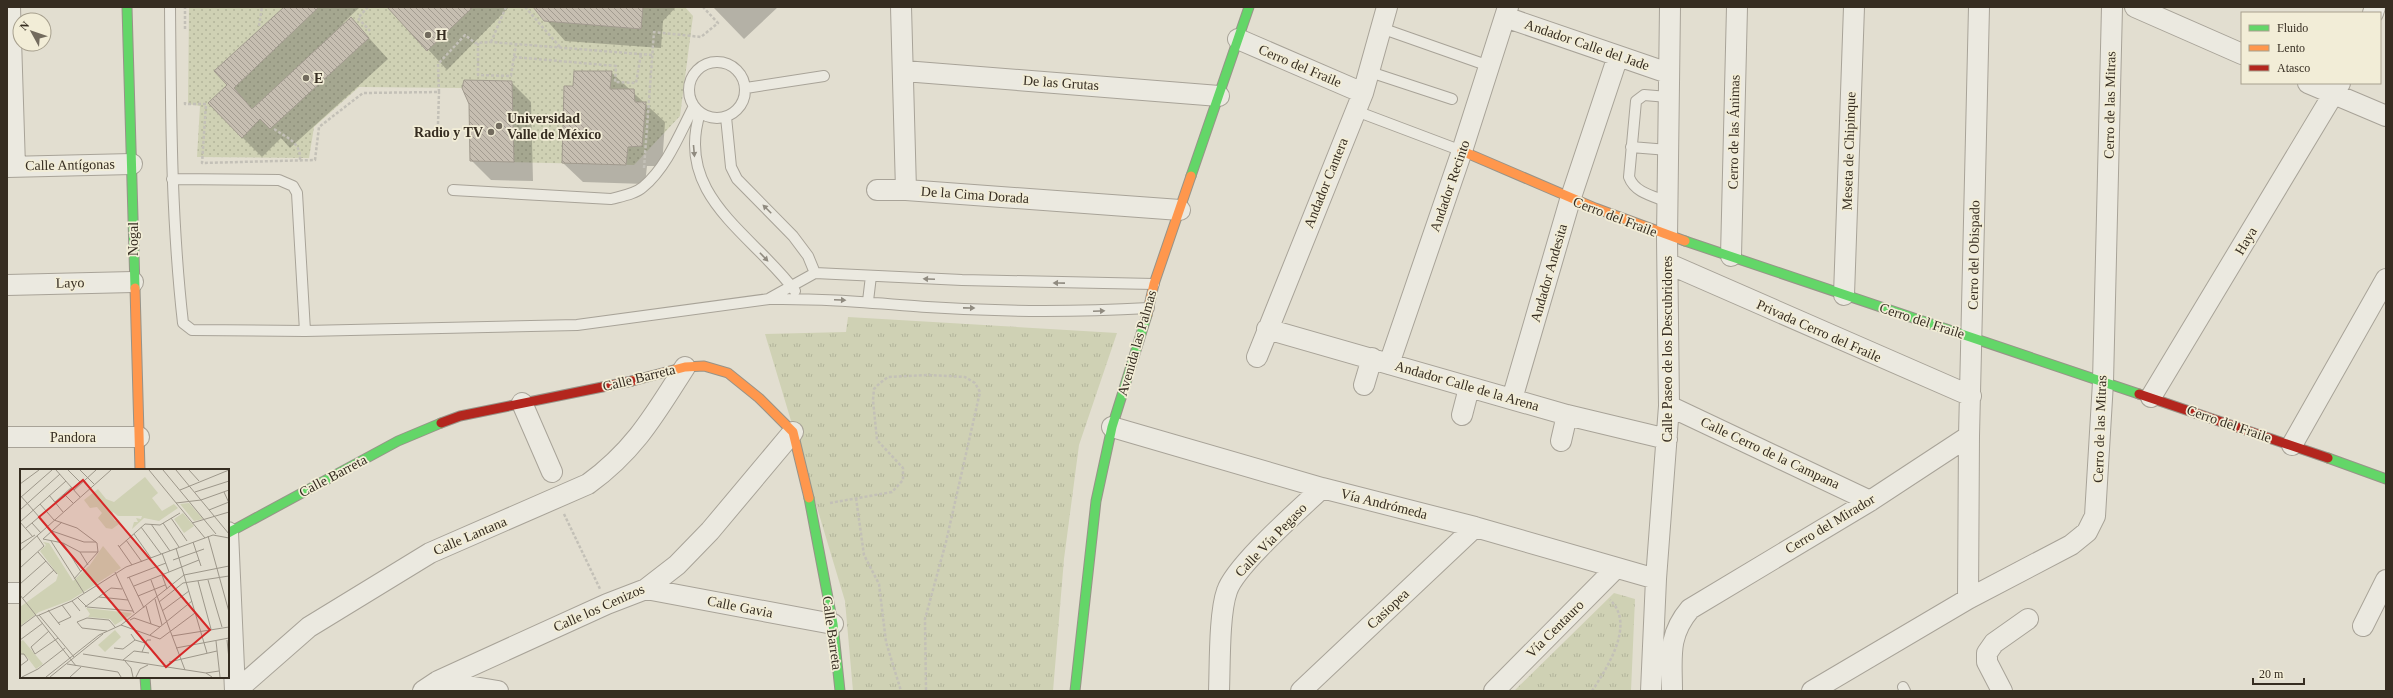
<svg xmlns="http://www.w3.org/2000/svg" width="2393" height="698" font-family="Georgia,serif">
	<style>
		.grass { fill: url(#grass-dots) }
		.park { fill: url(#park-tufts) }
		.shadow { fill: #0003 }
		.building { fill: url(#building-back-hatch); stroke: #a29b8f }
		.lines { fill: none; stroke-linecap: round; stroke-linejoin: round }
		.lane-casing { stroke: #a8a398; stroke-width: 12 }
		.street-casing { stroke: #a8a398; stroke-width: 22 }
		.fast-casing { stroke: #979388; stroke-width: 11 }
		.slow-casing { stroke: #979388; stroke-width: 11 }
		.jam-casing { stroke: #979388; stroke-width: 11 }
		.path { stroke: #c3c0b7; stroke-width: 2.5; stroke-dasharray: 3 2; stroke-linecap: butt }
		.lane { stroke: #ebe9e0; stroke-width: 10 }
		.street { stroke: #ebe9e0; stroke-width: 20 }
		.fast { stroke: #63d668; stroke-width: 9 }
		.slow { stroke: #ff974d; stroke-width: 9 }
		.jam { stroke: #b3261e; stroke-width: 9 }
		.oneway { fill: #908b80 }
		.poi-dot { fill: #726b5e; stroke: #f2edd7; stroke-width: 1.5 }
		.labels { text-anchor: middle; dominant-baseline: central; stroke-width: 3.5; stroke-linejoin: round; paint-order: stroke }
		.poi-label { font-size: 14px; font-weight: bold; fill: #362d21; stroke: #f2edd7; text-anchor: start }
		.street-label { font-size: 14px; fill: #362d21; stroke: #f2edd7 }
		.inset-road { fill: none; stroke: #9d978a; stroke-width: 1 }
		.view { fill: #d62828; fill-opacity: 0.15; stroke: #d62828; stroke-width: 2 }
		.inset-edge { fill: none; stroke: #362d21; stroke-width: 2 }
	</style>
	<defs>
		<pattern id="grass-dots" width="8" height="8" patternUnits="userSpaceOnUse"><rect width="8" height="8" fill="#cfd1b4"/><path d="M2 2h.1M6 6h.1" fill="none" stroke="#b2b49a" stroke-width="1.8" stroke-linecap="round"/></pattern>
		<pattern id="park-tufts" width="24" height="20" patternUnits="userSpaceOnUse"><rect width="24" height="20" fill="#cfd1b4"/><path d="M3 7l-1-3M5 7V3M7 7l1-3M15 17l-1-3M17 17v-4M19 17l1-3" fill="none" stroke="#b2b49a"/></pattern>
		<pattern id="building-back-hatch" width="6" height="6" patternUnits="userSpaceOnUse"><rect width="6" height="6" fill="#c6beb1"/><path d="M-1 5l2 2M0 0l6 6M5-1l2 2" fill="none" stroke="#a29b90"/></pattern>
	</defs>
	<rect width="100%" height="100%" fill="#e2ded0"/>
	<path class="grass" d="M189,7h344l11,14 97,8 2,-22h42l8,9 -13,100 -46,49 -164,-4 -1,-57 -7,-16 -103,-1 -45,40 -5,31 -112,-1 3,-51 -12,-2z"/>
	<path class="park" d="M848,317l269,16 -38,112 -15,114 -11,132h-200l-8,-90 -80,-267 81,-2z
		M1614,593l21,6 -4,92h-117z"/>
	<path class="shadow" d="M286,7h74l-17,16 1,1 7,-6 37,41 -98,89 -9,-10 -19,19 -53,-53 19,-19z
		M389,7h120l-62,63z
		M535,7h141l-13,14 -2,27 -96,-7z
		M713,7h65l-34,32z
		M611,72l54,50 -3,44h-15l-2,18 -62,-2 -20,-19 11,-76z
		M511,82l20,20 2,79 -42,-1 -20,-20z"/>
	<path class="building" d="M284,7h35l-85,81 18,21 99,-92 18,21 -99,91 -10,-10 -18,19 -34,-35 19,-18 -13,-14z
		M387,7h86l-46,44z
		M533,7h110l-2,22 -97,-8z
		M574,71h38l-2,18h24l1,13h11l-4,44 -14,1 -2,18 -64,-2 2,-77h9z
		M464,80l48,1 2,81 -44,-1 -1,-57 -7,-16z"/>
	<g class="lines">
		<g class="lane-casing">
			<path id="lane" d="M170,7c1,106 1,211 13,316l9,7 113,1 272,-6 192,-26c53,-1 105,4 158,8 73,5 148,5 222,1
				M1381,28l108,38
				M689 90a28 28 0 1 1 56 0a28 28 0 1 1-56 0Z
				M1370,72l82,27
				M746,88l78,-12
				M1356,111l106,40
				M700,113c-26,83 53,121 95,178
				M726,117l5,50 6,12 56,57 15,20 7,17
				M1631,147l37,3
				M172,179l107,1 14,6 4,7 8,138
				M453,190l158,9c11,-3 24,-5 32,-12 24,-20 37,-54 51,-81
				M1668,202c-15,-6 -33,-9 -39,-25l7,-76 8,-6 24,2
				M770,298l45,-25 147,7 192,4
				M868,301l3,-25
				M1903,687l2,4"/>
		</g>
		<g class="street-casing">
			<path id="street" d="M10,7l5,160
				M901,7l5,183
				M2135,7l107,47
				M2373,13l2,-6
				M1505,17l163,56
				M1238,39l125,54
				M904,71l315,25
				M2308,83l78,33
				M7,167l125,-3
				M877,190h29l274,20
				M1731,256l6,-249
				M1669,264l302,132
				M7,285l126,-3
				M1844,295l10,-288
				M1267,329l300,86 100,24
				M1257,357l106,-264 24,-86
				M1389,364l73,-213 46,-144
				M1364,385l8,-27
				M2151,397l189,-314
				M1512,399l58,-199 48,-144
				M522,403l30,69
				M1669,406l201,95
				M1462,415l7,-27
				M1112,427l210,61 153,39 181,52
				M7,437h132
				M1561,441l6,-26
				M2292,445l94,-166
				M228,532l7,159
				M646,589l187,35
				M7,593h14
				M1968,599l1,-163 10,-429
				M2363,626l23,-46
				M438,681l60,10
				M236,691l73,-64 121,-74 158,-69c47,-34 67,-70 97,-117
				M423,691l15,-10 169,-77 39,-15 31,-24 33,-34 83,-99
				M1219,691c1,-26 0,-78 8,-100 8,-25 73,-82 95,-103
				M1301,691l174,-164
				M1494,691l122,-123
				M1651,691l5,-112 13,-173 -2,-169 3,-230
				M1672,691c0,-33 -5,-55 18,-82l180,-108 99,-65
				M1812,691l156,-92 103,-54 16,-13 8,-16 8,-134 9,-375
				M2002,691l-15,-29v-9l7,-10 34,-24"/>
		</g>
		<g class="fast-casing">
			<path id="fast" d="M127,7l8,281
				M1191,176l58,-169
				M1685,241l454,153
				M2328,458l58,21
				M809,498l24,126 7,67
				M228,533l170,-92 43,-18
				M145,677l1,14
				M1075,691l21,-190 16,-74 35,-112"/>
		</g>
		<g class="slow-casing">
			<path id="slow" d="M1462,151l133,57 90,33
				M135,288l5,182
				M1147,315l7,-31 37,-108
				M632,381l53,-14 19,-1 24,7 31,25 34,34 16,66"/>
		</g>
		<g class="jam-casing">
			<path id="jam" d="M2139,394l189,64
				M441,423l19,-7 172,-35"/>
		</g>
		<path class="path" d="M368,7l-10,11 12,13
			M525,7l35,40
			M259,26l3,-19
			M185,29v-22
			M491,42l15,-35
			M478,43v32l33,1 5,-32
			M514,57l102,9 -1,16 21,1 5,-29
			M185,102v2h21l-4,59 113,-3 4,-33 44,-34 76,-1 -1,-28 27,-29 10,8 16,-1 161,13
			M438,124l1,-32
			M274,129c13,9 27,13 26,31
			M644,168l10,-136 47,5 17,-14 -15,-16
			M856,498l8,57 15,29 7,58 15,49
			M830,503l62,-11 11,-12v-12l-26,-28 -4,-40 1,-11 6,-6 8,-6 40,-2 37,2 10,6 5,9 -34,150 -21,77 1,72
			M564,514l36,75
			M1592,691c15,-23 44,-67 18,-91"/>
		<use href="#lane" class="lane"/>
		<use href="#street" class="street"/>
		<use href="#fast" class="fast"/>
		<use href="#slow" class="slow"/>
		<use href="#jam" class="jam"/>
	</g>
	<defs><path id="oneway-solid" d="M-6-.8H1V-3.2L6.5 0L1 3.2V.8H-6Z"/></defs>
	<g class="oneway">
		<use href="#oneway-solid" transform="translate(694 151) rotate(85)"/>
		<use href="#oneway-solid" transform="translate(767 209) rotate(-135)"/>
		<use href="#oneway-solid" transform="translate(764 257) rotate(46)"/>
		<use href="#oneway-solid" transform="translate(929 279) rotate(-177)"/>
		<use href="#oneway-solid" transform="translate(1059 283) rotate(-179)"/>
		<use href="#oneway-solid" transform="translate(840 300) rotate(2)"/>
		<use href="#oneway-solid" transform="translate(969 308) rotate(1)"/>
		<use href="#oneway-solid" transform="translate(1099 311) rotate(-3)"/>
	</g>
	<g class="poi-dot">
		<circle cx="428" cy="35" r="4"/>
		<circle cx="306" cy="78" r="4"/>
		<circle cx="499" cy="126" r="4"/>
		<circle cx="491" cy="132" r="4"/>
	</g>
	<g class="labels">
		<g class="poi-label">
			<text x="436" y="35">H</text>
			<text x="314" y="78">E</text>
			<text x="507" y="118">Universidad<tspan x="507" dy="16">Valle de México</tspan></text>
			<text x="483" y="132" text-anchor="end">Radio y TV</text>
		</g>
		<g class="street-label">
			<text transform="translate(1587 45) rotate(19)">Andador Calle del Jade</text>
			<text transform="translate(1300 66) rotate(23)">Cerro del Fraile</text>
			<text transform="translate(1061 83) rotate(4)">De las Grutas</text>
			<text transform="translate(2110 105) rotate(-89)">Cerro de las Mitras</text>
			<text transform="translate(1734 132) rotate(-89)">Cerro de las Ánimas</text>
			<text transform="translate(1849 151) rotate(-88)">Meseta de Chipinque</text>
			<text transform="translate(70 165) rotate(-1)">Calle Antígonas</text>
			<text transform="translate(1326 183) rotate(-68)">Andador Cantera</text>
			<text transform="translate(1450 186) rotate(-71)">Andador Recinto</text>
			<text transform="translate(975 195) rotate(4)">De la Cima Dorada</text>
			<text transform="translate(1615 217) rotate(21)">Cerro del Fraile</text>
			<text transform="translate(133 239) rotate(-90)">Nogal</text>
			<text transform="translate(2246 241) rotate(-59)">Haya</text>
			<text transform="translate(1974 255) rotate(-89)">Cerro del Obispado</text>
			<text transform="translate(1549 273) rotate(-74)">Andador Andesita</text>
			<text transform="translate(70 283) rotate(-1)">Layo</text>
			<text transform="translate(1922 321) rotate(18)">Cerro del Fraile</text>
			<text transform="translate(1819 331) rotate(24)">Privada Cerro del Fraile</text>
			<text transform="translate(1137 343) rotate(-74)">Avenida las Palmas</text>
			<text transform="translate(1667 349) rotate(-90)">Calle Paseo de los Descubridores</text>
			<text transform="translate(639 378) rotate(-14)">Calle Barreta</text>
			<text transform="translate(1467 386) rotate(16)">Andador Calle de la Arena</text>
			<text transform="translate(2229 424) rotate(19)">Cerro del Fraile</text>
			<text transform="translate(2100 429) rotate(-88)">Cerro de las Mitras</text>
			<text x="73" y="437">Pandora</text>
			<text transform="translate(1770 453) rotate(25)">Calle Cerro de la Campana</text>
			<text transform="translate(333 476) rotate(-28)">Calle Barreta</text>
			<text transform="translate(1384 504) rotate(14)">Vía Andrómeda</text>
			<text transform="translate(1830 524) rotate(-31)">Cerro del Mirador</text>
			<text transform="translate(470 536) rotate(-23)">Calle Lantana</text>
			<text transform="translate(1271 540) rotate(-46)">Calle Vía Pegaso</text>
			<text transform="translate(740 607) rotate(11)">Calle Gavia</text>
			<text transform="translate(599 608) rotate(-24)">Calle los Cenizos</text>
			<text transform="translate(1388 609) rotate(-43)">Casiopea</text>
			<text transform="translate(1555 629) rotate(-45)">Vía Centauro</text>
			<text transform="translate(832 633) rotate(82)">Calle Barreta</text>
		</g>
	</g>
	<g transform="translate(20 469)">
		<rect width="209" height="209" fill="#e2ded0"/>
		<path d="M125,8l13,16 -6,5 10,13 12,-7 4,4 -19,13 -15,-3 -12,11 2,-7h4l-2,-4 5,1 1,-3h-24l-5,-4 -2,3 4,6 4,-1v4l-7,5 -6,-1 -8,-10 4,-5 -5,-6 -7,1 -6,-8 14,-11 8,10 8,3z" fill="#cfd1b4"/>
		<path d="M169,34l14,16 -9,2 -14,-17zM163,44l11,13 -10,7 -10,-14zM23,73l6,1 24,38 17,-16 13,-19 18,22 -50,32 -32,12 -19,14v-19l36,-26 2,-6 -18,-24 6,-6zM66,139l45,5 1,1 -17,11 -5,-6 -22,-2 2,-3zM3,171l20,24 -7,5 -9,-12 -7,-4v-11z" fill="#cfd1b4"/>
		<path d="M95,161l6,7 -16,15 -7,-7z" fill="#cfd1b4"/>
		<path class="inset-road" d="M36,1l24,27M48,1l13,13M60,1l14,14M129,1l56,68M143,1l53,64M156,1l53,64M169,1l10,11M0,15l19,-14M54,21l22,-20M160,21l49,-20M175,23l34,-11M204,23l5,11M44,25l9,9M0,26l27,31M29,26l14,17M0,29l32,-28M35,33l17,-15M156,34l25,-3 28,-10M20,35l14,16 23,8 20,15 1,9 -24,27M0,41l40,-36M189,41l20,-8M151,49l16,23M0,53l46,-41M0,53l13,15M42,53l-19,17 20,4 17,9h18M12,54l9,10M143,54l16,24M172,54l37,-11M131,55l19,27M121,58l20,27M6,59l13,-11M32,62l32,11h12M114,65l17,24M188,67l21,76M106,71l16,22M31,72l33,52M173,73l8,24M43,74l18,29M0,75l15,-9M98,76l14,20M99,78l26,-23 15,1 20,-12M156,79l31,105M0,82l91,-81M18,83l19,22M60,83l8,13M142,84l7,19M153,91l31,-11M0,99l24,-22 -7,-10M95,103l19,41M142,106l5,14M109,108l15,31M107,109l39,-15M131,111l34,90M188,111l14,47M178,112l13,48M0,115l26,-23M114,117l65,-26M0,126l56,71M118,127l27,-11M57,128l10,10 46,4M79,128l29,3M3,129l31,-28M135,130l7,26M52,132l8,10M139,133l24,-19 46,-7M126,137l5,18M65,138l26,-19 11,1M28,141l12,15M142,142l27,-20M19,146l35,42M17,147l35,-15 54,-34 87,-32 16,3M110,151l4,-2 26,9M38,154l13,-6 -9,-12M101,156l39,14 35,-26M0,158l16,-12M29,162l-18,16 4,7 23,-16M87,162l-25,-3 -5,-6 10,-4 22,2 6,7M111,165l4,6 10,3M130,166l42,-34M152,167l57,-9M0,171l23,-17M207,171l2,19M196,172l4,36M94,179l9,1 12,-9M156,179l53,-10M122,183l5,-12h4M0,185h4l4,6 -8,6M63,185l123,19 6,4M103,191l11,-9 15,2M105,192l6,7 2,9M149,193l48,-11M47,195l51,8 3,5M186,204l13,-2M2,208l16,-8 27,-21M26,208l53,-42 22,-10 63,-50 45,-9M30,208l53,-43M50,208l11,-10M116,208l4,-8 8,-4"/>
		<path class="view" d="M63,11l127,150 -44,37 -127,-150z"/>
		<rect width="209" height="209" class="inset-edge"/>
	</g>
	<rect width="2393" height="698" fill="none" stroke="#362d21" stroke-width="16"/>
	<rect x="2241" y="12" width="140" height="72" fill="#f2edd7" stroke="#a7a08e"/>
	<rect x="2249" y="25" width="20" height="6" fill="#63d668" stroke="#a7a08e"/>
	<text x="2277" y="32" font-size="12" fill="#362d21">Fluido</text>
	<rect x="2249" y="45" width="20" height="6" fill="#ff974d" stroke="#a7a08e"/>
	<text x="2277" y="52" font-size="12" fill="#362d21">Lento</text>
	<rect x="2249" y="65" width="20" height="6" fill="#b3261e" stroke="#a7a08e"/>
	<text x="2277" y="72" font-size="12" fill="#362d21">Atasco</text>
	<g transform="translate(32 32) rotate(310)"><circle r="19" fill="#f2edd7" stroke="#a7a08e"/>
	<path d="M0-3L7 15L0 10L-7 15Z" fill="#726b5e"/>
	<text y="-6" font-size="11" font-weight="bold" text-anchor="middle" fill="#362d21">N</text>
	</g>
	<path d="M2253 678v6h51v-6" fill="none" stroke="#362d21" stroke-width="2"/>
	<text x="2259" y="678" font-size="12" fill="#362d21" stroke="#f2edd7" stroke-width="3" paint-order="stroke">20 m</text>
</svg>
